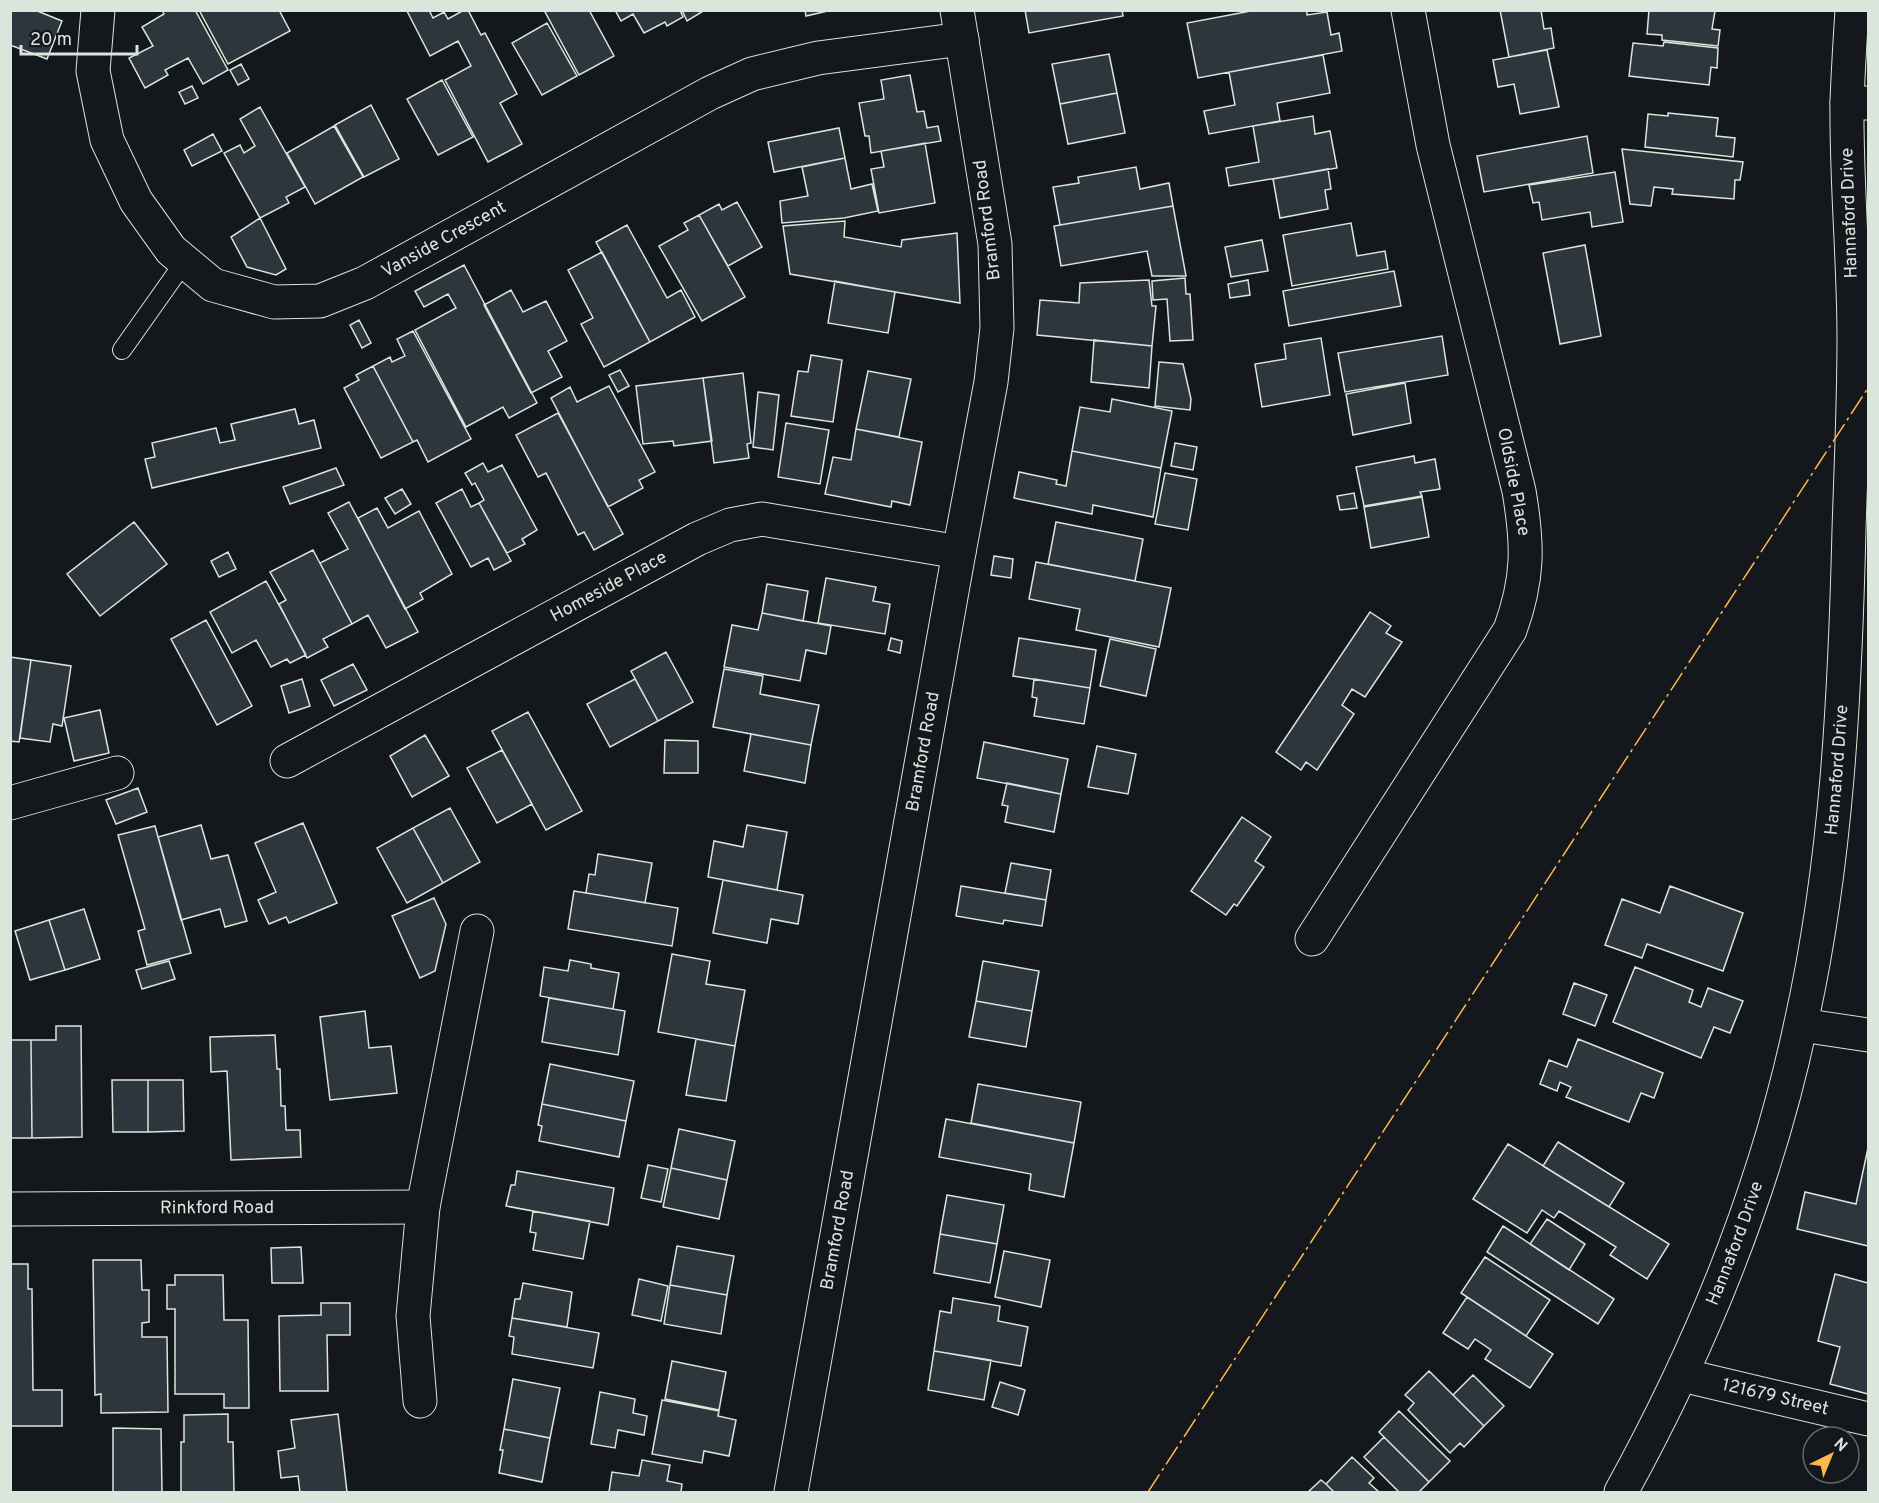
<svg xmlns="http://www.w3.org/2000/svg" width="1879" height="1503" font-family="Overpass,sans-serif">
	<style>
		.building { fill: #2c363c; stroke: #d8e6dc; stroke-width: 1.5 }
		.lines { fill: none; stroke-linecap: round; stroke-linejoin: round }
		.lane-casing { stroke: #d8e6dc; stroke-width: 20 }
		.street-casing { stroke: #d8e6dc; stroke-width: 35 }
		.secondary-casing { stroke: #d8e6dc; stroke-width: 35 }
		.lane { stroke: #14181c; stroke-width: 18 }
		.street { stroke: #14181c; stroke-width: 33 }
		.secondary { stroke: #14181c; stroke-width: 33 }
		.power { stroke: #ffb74d; stroke-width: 1.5; stroke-dasharray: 21 4.5 3 4.5; stroke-linecap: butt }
		.labels { text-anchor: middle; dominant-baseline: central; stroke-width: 4.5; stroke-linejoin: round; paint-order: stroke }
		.street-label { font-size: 18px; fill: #d8e6dc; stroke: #14181c }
	</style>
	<rect width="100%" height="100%" fill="#14181c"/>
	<path class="building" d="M10,10h25l27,11 -15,38 -37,-14z
		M162,10h33l33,60 -25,14 -15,-26 -23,12 3,5 -23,13 -16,-30 24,-12 -11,-19 22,-13z
		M199,10h80l11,21 -62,33z
		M429,10l4,8 11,-6 4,7 16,-9h4l13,25 4,-2 32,61 -17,9 22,41 -34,18 -43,-82 26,-14 -13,-25 -28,15 -23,-45z
		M544,10h45l25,46 -35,19z
		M615,10h65l3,7 -16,9 -2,-4 -21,11 -11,-19 -12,7z
		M682,10h23l-18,11z
		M805,10h27l-26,6z
		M1025,10h97l1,6 -94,17z
		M1256,10h51v5l20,-3 4,23 8,-2 3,18 -144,27 -11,-55z
		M1500,10h41l3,19 7,-1 3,20 -45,9z
		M1649,10l66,1 -3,18 8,1 -2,16 -56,-6v-5l-15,-1z
		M547,23l30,53 -35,19 -30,-52z
		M1664,42l54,6 -1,20 -6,-1 -2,18 -80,-9 4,-33 30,3z
		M1547,50l12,57 -39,7 -6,-30 -16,3 -5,-27z
		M1109,54l8,39 -57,11 -8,-40z
		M1323,55l7,38 -53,10 3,18 -71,13 -5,-23 31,-6 -6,-33z
		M241,64l8,15 -11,6 -8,-15z
		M910,75l7,37 7,-1 3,17 11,-2 3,15 -70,12 -2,-17h-4l-6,-33 25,-4 -3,-19z
		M442,80l31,57 -35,18 -31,-56z
		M192,86l6,12 -13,6 -6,-12z
		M1117,93l8,40 -57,11 -8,-40z
		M371,105l28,54 -35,18 -29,-52z
		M260,107l45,80 -19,10 3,6 -29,15 -36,-65 16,-8 4,8 11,-7 -15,-27z
		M1668,113l50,5 -2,18 19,2 -2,19 -88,-10 3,-33 20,2z
		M1313,116l2,18 15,-3 7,37 -108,18 -3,-18 33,-6 -6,-36z
		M334,126l29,51 -48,27 -28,-51z
		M839,128l6,30 -71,14 -6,-30z
		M213,134l9,17 -30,15 -8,-16z
		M1587,136l6,37 -109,19 -7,-36z
		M925,143l10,60 -56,10 -8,-44 13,-2 -3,-16z
		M1622,149l121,13 -3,18h-5l-1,19 -62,-5 1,-5 -19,-2 -3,19 -21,-2z
		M845,158l6,31 21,-5 6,27 -34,7 -62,5 -2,-22 28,-5 -6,-29z
		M1136,167l4,22 29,-6 4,23 -113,19 -7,-38 26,-4 -1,-6z
		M1328,169l3,20 -6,1 3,19 -48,9 -7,-39z
		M1615,172l8,50 -31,5 -2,-15 -48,8 -3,-18 -6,1 -4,-18z
		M737,202l25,45 -34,19 -29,-51 20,-11 3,6z
		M1173,206l13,70h-34l-5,-25 -86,15 -7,-40z
		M699,215l46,82 -43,24 -43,-75 29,-16 -4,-7z
		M260,218l26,51 -10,6 -29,-8 -16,-30z
		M845,221l-1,16 57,10 1,-7 55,-7 3,70 -170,-29 -7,-48z
		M1351,223l6,33 28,-5 3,18 -96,17 -9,-51z
		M627,225l40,73 14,-8 14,27 -45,25 -54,-100z
		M1262,240l6,31 -37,6 -6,-30z
		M1585,245l16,91 -41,8 -17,-91z
		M602,252l48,90 -46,25 -23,-43 12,-6 -25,-48z
		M464,265l73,138 -28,15 -6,-11 -37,20 -51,-97 41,-22 -8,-14 -24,13 -9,-16z
		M1394,271l7,35 -112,20 -6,-35z
		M1185,278l1,16h4l3,46 -23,1 -3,-42 -14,1 -1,-19z
		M1149,280l3,26h4l-4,40 -115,-11 3,-35 39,3 1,-20z
		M1248,280l2,15 -20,3 -2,-14z
		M835,281l60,11 -7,41 -60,-10z
		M511,290l12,22 23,-11 21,40 -19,10 14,26 -31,16 -47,-88z
		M359,320l12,23 -9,5 -12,-23z
		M413,331l58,108 -43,23 -11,-22 -4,2 -40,-76 17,-9 2,5 13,-6 -8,-17z
		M1442,336l6,39 -103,17 -7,-39z
		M1321,338l9,57 -68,12 -7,-43 31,-5 -2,-15z
		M1094,340l58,6 -3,42 -58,-6z
		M811,355l31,5 -9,62 -42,-6 7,-45 10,1z
		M1159,362l24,2 8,35 -1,11 -35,-4z
		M373,366l40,76 -32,16 -37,-70 15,-8 -3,-5z
		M620,370l9,16 -11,6 -9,-17z
		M868,371l43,8 -12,58 -43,-8z
		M743,373l8,70 -4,1 2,14 -35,5 -11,-85z
		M703,378l9,63 -38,5 -1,-5 -30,3 -7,-58z
		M1405,383l6,40 -58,12 -7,-41z
		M609,386l46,86 -16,8 4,8 -35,19 -57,-109 19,-11 7,15z
		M758,392l21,3 -6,55 -20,-3z
		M1112,399l60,12 -11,57 -89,-17 8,-44 30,5z
		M295,409l4,15 15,-4 7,28 -169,40 -7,-29 10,-2 -3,-14 64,-15 4,15 15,-3 -4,-16z
		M558,413l65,121 -29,16 -10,-18 -6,3 -32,-62 -8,4 -22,-42z
		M786,423l43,7 -9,54 -42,-7z
		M856,429l66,13 -12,63 -18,-4 -1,6 -66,-13 8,-37 18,3z
		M1175,443l22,4 -4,23 -22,-4z
		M1072,451l89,17 -8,49 -60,-12 -1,9 -78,-16 5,-26 38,8 -1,4 10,2z
		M1414,456l1,7 20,-4 5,30 -20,3 2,4 -58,10 -8,-39z
		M483,463l5,9 14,-7 35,65 -15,9 3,5 -18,9 -28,-50 5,-3 -9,-17 -3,2 -7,-12z
		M336,468l8,17 -54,19 -7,-17z
		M1165,473l32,6 -9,51 -33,-6z
		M402,489l9,15 -16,10 -10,-16z
		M462,489l9,18 8,-4 32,58 -17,9 -6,-12 -17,9 -35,-64z
		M1354,493l3,15 -17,2 -3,-14z
		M1422,497l7,40 -58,11 -7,-41z
		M349,502l69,130 -32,16 -18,-33 -16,9 -32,-61 28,-14 -20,-36z
		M377,508l11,20 31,-17 33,63 -32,19 3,6 -18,10 -47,-91z
		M134,522l33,42 -67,52 -33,-42z
		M1056,522l87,17 -8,42 -87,-17z
		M313,550l39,74 -29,15 5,8 -21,11 -28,-54 7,-4 -16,-28z
		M228,552l8,17 -17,8 -8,-16z
		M994,556l19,3 -2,19 -20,-3z
		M1036,562l135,26 -12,59 -83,-17 4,-21 -51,-10z
		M826,578l50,9 -3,14 17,3 -5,30 -67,-11z
		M266,581l40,74 -16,8 -3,-4 -16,8 -15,-27 -24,13 -22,-41z
		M767,584l41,7 -5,30 -41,-8z
		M1370,612l21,14 -5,7 16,9 -37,55 -13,-8 -10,16 12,9 -37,56 -11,-8 -5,8 -25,-18z
		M762,613l69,13 -5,28 -20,-4 -6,31 -76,-14 8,-42 26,5z
		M206,620l46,86 -35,19 -46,-86z
		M891,638l11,3 -2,12 -12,-3z
		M1019,638l77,12 -6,38 -77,-12z
		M1110,639l46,10 -10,47 -46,-10z
		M666,652l27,50 -35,19 -27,-50z
		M10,657l21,3 -12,82 -9,-1z
		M31,660l40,6 -9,60 -9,-2 -3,18 -30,-4z
		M353,664l14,26 -33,16 -13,-26z
		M724,669l39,7 -3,18 59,11 -8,40 -98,-18z
		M302,679l8,27 -21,7 -8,-27z
		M635,679l23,42 -48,26 -23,-43z
		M1034,679l56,9 -6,36 -50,-8 3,-18 -5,-1z
		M100,710l9,43 -35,8 -10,-43z
		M528,712l54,99 -36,19 -54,-99z
		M751,734l60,11 -6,38 -61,-12z
		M425,735l24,41 -37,21 -22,-41z
		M665,740l33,1v32h-34z
		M984,742l84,17 -7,35 -84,-16z
		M1097,746l39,8 -8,40 -40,-7z
		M502,750l30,54 -35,19 -30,-55z
		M1007,783l54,11 -7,38 -49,-10 3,-16 -6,-1z
		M138,788l9,24 -31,12 -10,-24z
		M450,808l30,54 -37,21 -30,-55z
		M1242,817l29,20 -16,24 9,6 -27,39 -3,-2 -8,11 -35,-24z
		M303,823l34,80 -48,20 -3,-6 -17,7 -11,-24 18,-8 -21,-49z
		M201,825l10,34 17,-4 19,66 -22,6 -5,-18 -39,11 -23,-83z
		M747,825l40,7 -10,58 -69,-13 6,-36 29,6z
		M155,826l36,127 -44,12 -9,-34 7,-2 -27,-94z
		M413,828l30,55 -36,20 -30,-55z
		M598,854l54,9 -7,40 -59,-10 3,-19 6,1z
		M1011,863l40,7 -5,30 -41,-7z
		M723,880l80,15 -5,29 -27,-5 -4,24 -54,-10z
		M961,886l85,14 -4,26 -38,-6 -1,4 -47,-8z
		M1670,886l73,27 -20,58 -76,-27 -5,14 -37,-13 17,-46 38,14z
		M574,891l104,17 -6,38 -104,-17z
		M434,898l12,26 -11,47 -15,7 -28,-62z
		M84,909l16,50 -35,11 -16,-50z
		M49,920l16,50 -35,10 -15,-49z
		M672,954l38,7 -4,23 39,6 -10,56 -77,-14z
		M570,960l21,4v4l28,5 -6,36 -73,-13 4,-29 24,4z
		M169,961l6,18 -33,10 -6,-19z
		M983,961l56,10 -7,40 -56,-10z
		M1635,967l58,23 -4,12 12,5 7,-19 35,13 -13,32 -16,-6 -13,31 -88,-36z
		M1574,983l33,12 -12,31 -32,-12z
		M549,998l76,13 -7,44 -76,-13z
		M976,1001l56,10 -6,36 -57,-10z
		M365,1011l4,37 22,-2 6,47 -67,7 -10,-83z
		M56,1026h25l1,111 -50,1 -1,-98h25z
		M275,1035l2,34h3l1,37h4l1,24h14l1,27 -70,3 -4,-89 -16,1 -1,-35z
		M696,1039l39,7 -9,55 -40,-6z
		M1578,1039l85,34 -9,25 -13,-5 -12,29 -63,-25 5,-10 -11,-5 -3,9 -17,-7 9,-24 18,7z
		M10,1040h21l1,98h-22z
		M550,1064l84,17 -8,40 -84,-17z
		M112,1080h36v52h-35z
		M148,1080h35l1,51 -36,1z
		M978,1084l103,18 -7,41 -103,-20z
		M542,1104l84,17 -7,36 -80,-16 3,-15 -4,-1z
		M946,1119l128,24 -10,54 -35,-7 2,-16 -92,-17z
		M679,1129l56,12 -8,39 -56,-12z
		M1558,1142l66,41 -15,24 -66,-41z
		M1508,1144l161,100 -22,35 -37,-24 6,-8 -57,-36 -5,7 -12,-8 -15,23 -54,-34z
		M1868,1148v98l-71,-17 8,-37 51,12z
		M648,1165l20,4 -7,33 -20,-4z
		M671,1168l56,12 -8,39 -56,-12z
		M517,1171l97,17 -6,37 -102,-19 5,-21h4z
		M947,1195l57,10 -7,39 -57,-10z
		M533,1211l57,10 -7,38 -50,-9 3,-17 -6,-1z
		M1547,1219l38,25 -16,26 -39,-26z
		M1503,1226l111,73 -16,25 -111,-72z
		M940,1234l57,10 -7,39 -56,-10z
		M677,1246l57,10 -7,39 -57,-10z
		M301,1247l2,36h-31l-1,-35z
		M1004,1251l46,9 -9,47 -46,-10z
		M1485,1257l65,43 -24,36 -65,-43z
		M93,1260h48l1,30h7v32l-7,1v14h25l1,75 -67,1v-19l-6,1z
		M10,1264h18v25h4l1,101h29v36h-52z
		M1835,1274l33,9v111l-38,-10 10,-37 -22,-6z
		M175,1275h48l1,45h24l1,88h-25v-14h-49v-85h-8v-24h8z
		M639,1279l29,7 -7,35 -29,-6z
		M523,1283l49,9 -5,35 -55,-9 3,-19h5z
		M670,1285l57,10 -6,39 -57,-10z
		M1467,1297l86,57 -23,34 -45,-29 6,-9 -16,-11 -7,10 -25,-16z
		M953,1298l47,8 -2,15 30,6 -7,39 -87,-15 6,-40 11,2z
		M321,1303h29v32h-23l1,56h-48l-1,-75 42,-1z
		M512,1318l87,15 -6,35 -81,-14 2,-17 -5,-1z
		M934,1351l57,9 -7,40 -56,-10z
		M672,1361l54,11 -7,38 -54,-11z
		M1429,1371l55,55 -20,21 -4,-4 -10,10 -42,-43 6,-7 -9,-8z
		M1473,1375l31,31 -20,20 -31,-31z
		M513,1379l47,9 -10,50 -46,-9z
		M1000,1382l25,8 -7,25 -26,-8z
		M600,1392l35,7 -2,14 14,3 -3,19 -26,-5 -3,18 -24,-4z
		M662,1400l57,11 -1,5 18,4 -7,36 -25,-5 -2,12 -50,-9z
		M1399,1411l51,50 -21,21 -50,-50z
		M228,1414v28h5l1,50h-53v-50h3v-27z
		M338,1414l9,78h-47l-2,-16 -17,2 -3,-27 17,-3 -4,-28z
		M113,1428l48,1 1,63h-49z
		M504,1429l46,9 -8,44 -43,-9 4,-23h-3z
		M1384,1437l45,45 -10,10h-20l-35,-35z
		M1352,1457l22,21 -5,5 10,9h-45l-8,-8z
		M642,1460l28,5 -3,16 15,3 -1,8h-72l3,-20 27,4z
		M1321,1480l5,4 8,8h-26z"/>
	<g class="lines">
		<g class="lane-casing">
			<path id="lane" d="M122,350l63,-89"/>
		</g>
		<g class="street-casing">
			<g id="street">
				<path id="s1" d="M98,10l-5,61 14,69 29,61 35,49 42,35 61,17 46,-1 45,-18 345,-190 42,-19 66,-16 144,-19"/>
				<path d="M1847,103h21"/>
				<path id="s2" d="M287,761l410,-222 33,-14 32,-6 197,33"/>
				<path d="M10,803l107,-30"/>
				<path d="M1312,939l198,-309c19,-52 18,-86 9,-139l-86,-346 -25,-135"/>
				<path d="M1801,1025l67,10"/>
				<path id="s3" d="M10,1209l413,-2"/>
				<path id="s4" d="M1682,1375l186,44"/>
				<path d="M420,1401l-7,-85 10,-109 54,-276"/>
				<path id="s5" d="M791,1492l168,-940 32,-170 6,-54 -2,-84 -38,-234"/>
			</g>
		</g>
		<g class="secondary-casing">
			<g id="secondary">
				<path id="s6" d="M1621,1492c81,-147 145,-304 180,-469 36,-161 44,-328 48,-493 2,-64 5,-128 5,-191 0,-79 -8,-158 -7,-237 1,-30 3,-61 5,-92"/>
			</g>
		</g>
		<use href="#lane" class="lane"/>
		<use href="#street" class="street"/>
		<use href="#secondary" class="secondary"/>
		<path class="power" d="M1148,1492l720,-1104"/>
	</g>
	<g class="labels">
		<g class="street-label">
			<text transform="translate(1850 213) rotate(-92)">Hannaford Drive</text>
			<text transform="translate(988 220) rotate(-97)">Bramford Road</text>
			<text stroke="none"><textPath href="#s1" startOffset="562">Vanside Crescent</textPath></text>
			<text transform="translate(1513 482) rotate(79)">Oldside Place</text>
			<text stroke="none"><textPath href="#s2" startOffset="366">Homeside Place</textPath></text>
			<text stroke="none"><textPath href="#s5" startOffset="752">Bramford Road</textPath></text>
			<text stroke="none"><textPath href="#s6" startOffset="760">Hannaford Drive</textPath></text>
			<text stroke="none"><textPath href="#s3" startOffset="207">Rinkford Road</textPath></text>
			<text stroke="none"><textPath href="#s5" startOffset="266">Bramford Road</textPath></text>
			<text stroke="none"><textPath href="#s6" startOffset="274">Hannaford Drive</textPath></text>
			<text stroke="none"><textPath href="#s4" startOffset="96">121679 Street</textPath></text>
		</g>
	</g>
	<rect width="1879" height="1503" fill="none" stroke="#d8e6dc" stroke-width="24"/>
	<g transform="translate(1831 1455) rotate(43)"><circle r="28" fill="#14181c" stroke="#626a69" stroke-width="1.5"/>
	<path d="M0-4.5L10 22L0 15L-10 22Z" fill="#ffb74d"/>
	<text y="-9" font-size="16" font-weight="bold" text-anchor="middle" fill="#d8e6dc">N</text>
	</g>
	<path d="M21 45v9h116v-9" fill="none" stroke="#d8e6dc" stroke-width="3"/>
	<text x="30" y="45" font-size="18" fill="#d8e6dc" stroke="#14181c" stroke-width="4.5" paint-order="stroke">20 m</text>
</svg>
